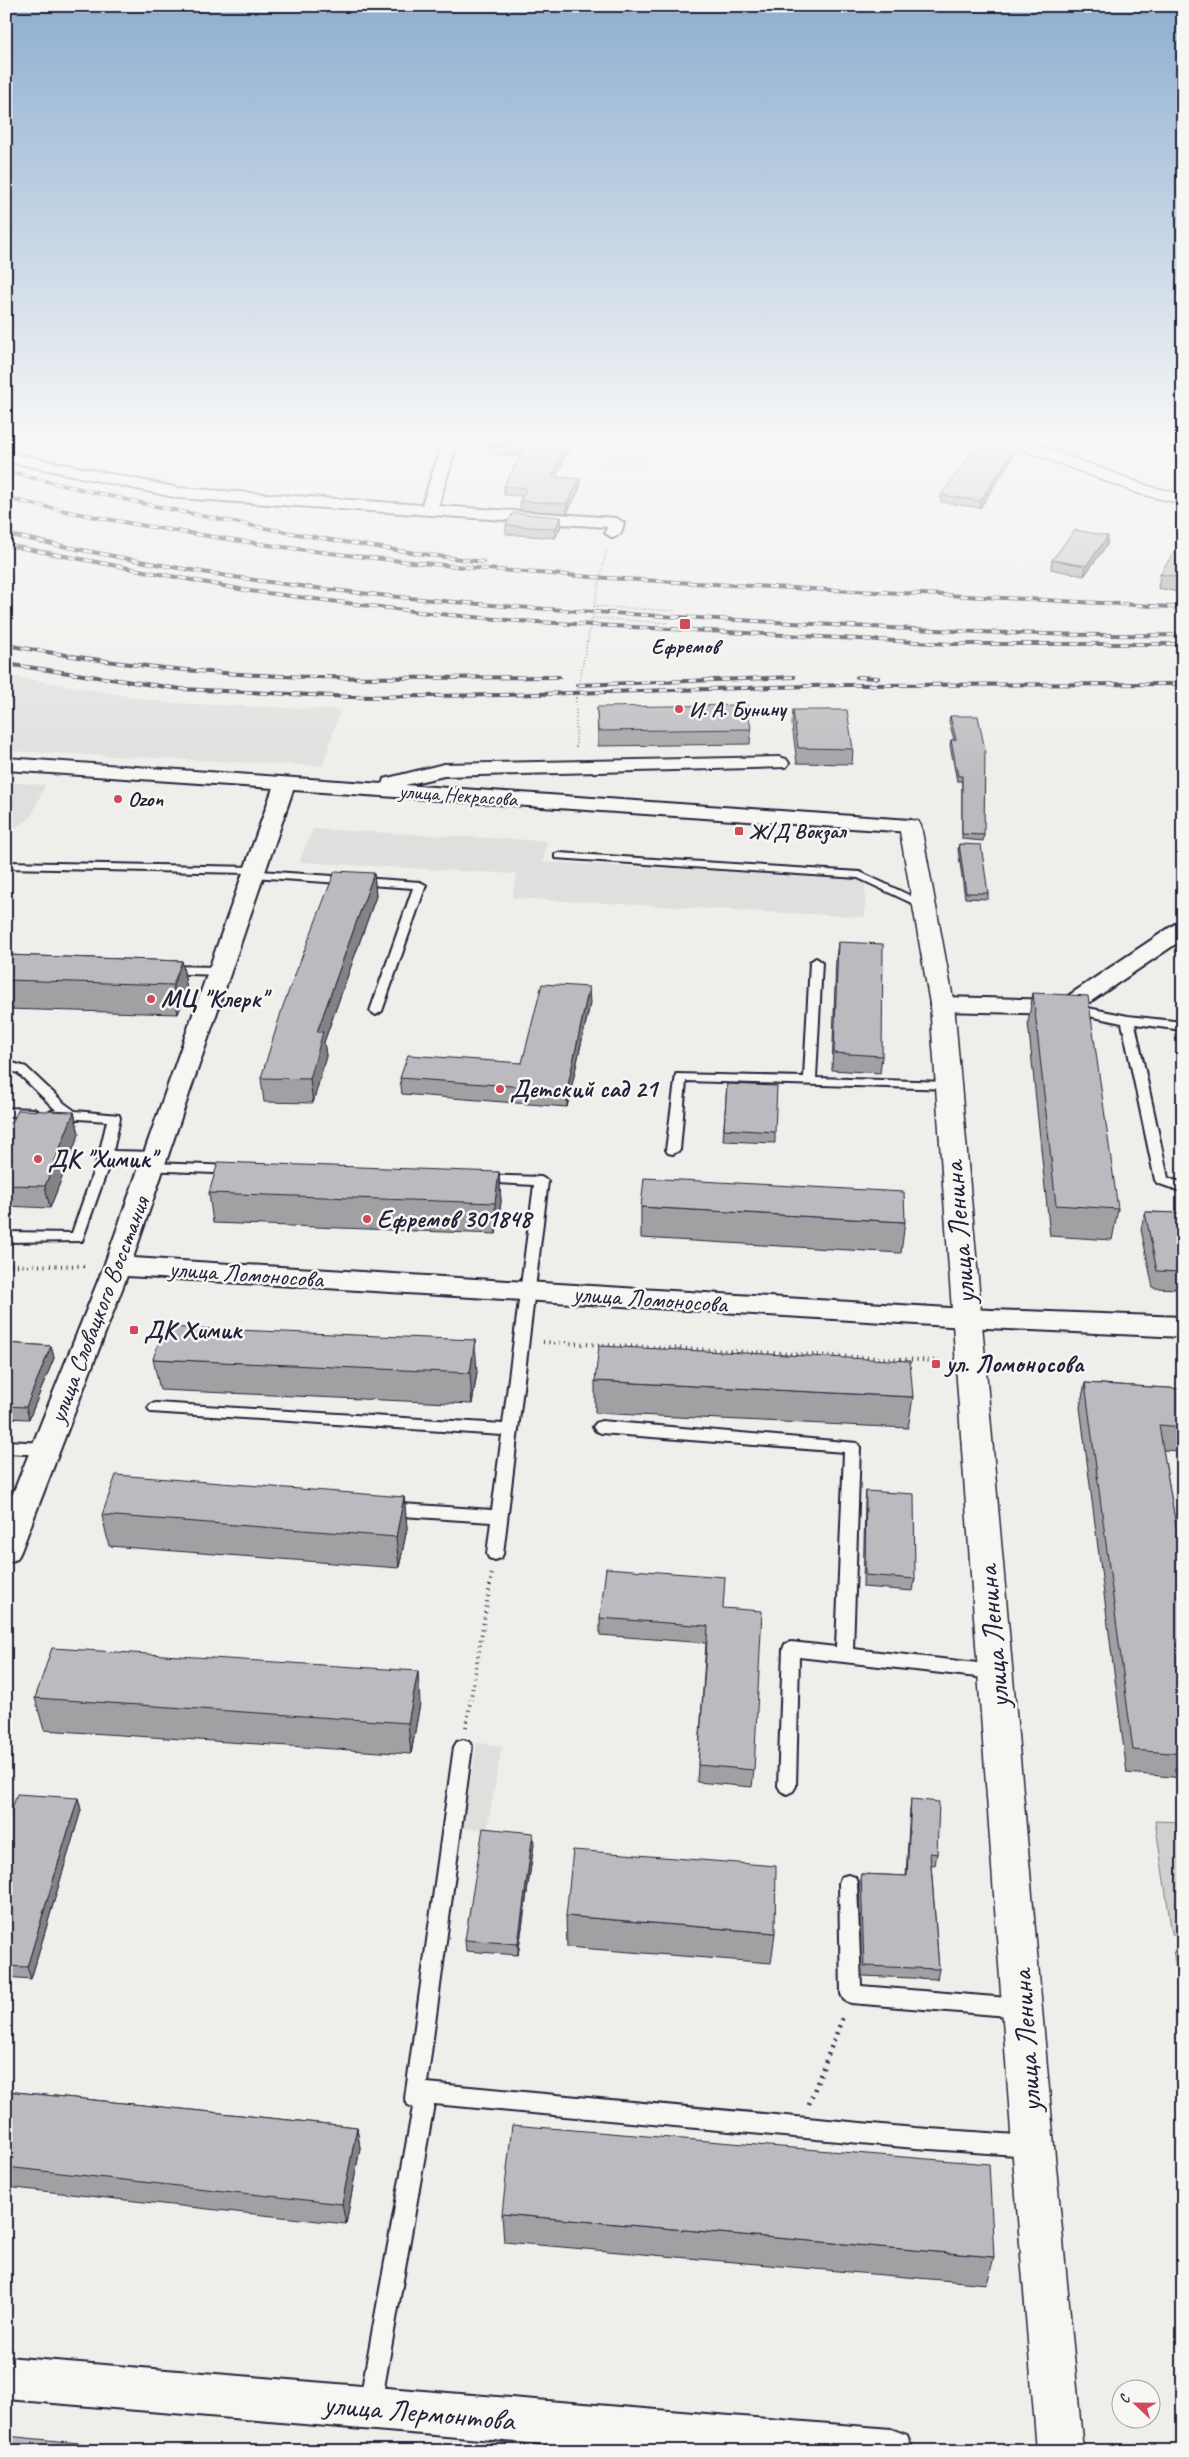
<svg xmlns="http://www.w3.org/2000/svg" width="1189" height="2457" font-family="Caveat,sans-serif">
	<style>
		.built { fill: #dfdfde }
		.green { fill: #d0d0d1; stroke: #797986 }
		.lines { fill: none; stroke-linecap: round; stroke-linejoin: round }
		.lane-casing { stroke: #22223b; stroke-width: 4 }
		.street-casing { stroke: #22223b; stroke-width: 4 }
		.secondary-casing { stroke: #22223b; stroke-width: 3 }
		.path-far2 { stroke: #22223b; stroke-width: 2; stroke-dasharray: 0.5 2.5; stroke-linecap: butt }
		.path-far1 { stroke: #22223b; stroke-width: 4; stroke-dasharray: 1 4.5; stroke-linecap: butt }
		.path { stroke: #22223b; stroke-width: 4.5; stroke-dasharray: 2 5.5; stroke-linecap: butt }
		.lane { fill: #f6f6f2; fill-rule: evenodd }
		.street { fill: #f6f6f2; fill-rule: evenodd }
		.secondary { fill: #f6f6f2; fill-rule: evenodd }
		.rail-casing { stroke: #22223b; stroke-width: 4 }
		.rail { stroke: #f6f6f2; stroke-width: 2.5; stroke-dasharray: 8; stroke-linecap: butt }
		.path-bridge { stroke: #22223b; stroke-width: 2; stroke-dasharray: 0.5 2.5; stroke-linecap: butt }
		.wall { fill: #a1a1a4; stroke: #22223b }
		.shaded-wall { fill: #838386; stroke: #22223b }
		.building { fill: #bbbbbf; stroke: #22223b }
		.poi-dot { fill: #d1495b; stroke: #f6f6f2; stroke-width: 2 }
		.labels { text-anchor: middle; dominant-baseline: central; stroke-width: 5; stroke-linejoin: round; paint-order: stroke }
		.far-poi-label { font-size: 21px; font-weight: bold; fill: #22223b; stroke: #f6f6f2; text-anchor: start }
		.far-street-label { font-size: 21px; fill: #22223b; stroke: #f6f6f2 }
		.poi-label { font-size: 25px; font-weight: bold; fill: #22223b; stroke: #f6f6f2; text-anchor: start }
		.street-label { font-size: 25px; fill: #22223b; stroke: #f6f6f2 }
		.near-street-label { font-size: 30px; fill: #22223b; stroke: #f6f6f2 }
	</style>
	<rect width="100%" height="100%" fill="#eeeeeb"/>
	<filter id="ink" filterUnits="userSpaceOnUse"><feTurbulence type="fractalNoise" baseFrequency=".02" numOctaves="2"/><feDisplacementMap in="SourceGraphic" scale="10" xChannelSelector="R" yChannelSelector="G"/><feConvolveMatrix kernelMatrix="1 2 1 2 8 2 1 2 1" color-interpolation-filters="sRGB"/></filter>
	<g filter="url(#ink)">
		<path class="built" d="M607,442h53l-22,28 -38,-1z
			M6,675l162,28 172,7 -17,56 -317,-15z
			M6,782l39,3 -15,34 -24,13z
			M313,829l234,12 -4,21 322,17v38l-353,-19 5,-24 -218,-12z
			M477,1743l25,3 -15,84 -25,-2z"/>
		<path class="green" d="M1155,1821l28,1v114l-11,-2z"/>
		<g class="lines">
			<g class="lane-casing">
				<path id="lane" d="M559,853l301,19 70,33 -6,3 -4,-1 -62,-29 -303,-20v-4z
					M6,862l249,5 4,1 1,3 160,11 6,3 -44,126 -6,4 -6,-4 43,-123 -160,-11 -4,-1 -1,-3 -242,-5z
					M816,958l6,4 -6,116 132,4 4,1 2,3 -2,3 -266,-8 -6,69 -7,4 -5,-1 -2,-3 10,-76 128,3 6,-115z
					M165,966l54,1 6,4 -6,4 -58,-2 -2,-3 2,-3z
					M1073,1005l55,11 55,6v8l-48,-6 33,154 15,5v9l-26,-9 -2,-3 -33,-157 -53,-11 -2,-3 2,-3z
					M6,1061l20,6 38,36 11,8 44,4 1,3 -7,33 43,1 7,4 -7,4 -45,-1 -29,82 -76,1v-10l66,1 27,-78 8,-34 -56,-4 -1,-3 1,-3 5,-1 -38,-37 -12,-4z
					M6,1108l28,1 6,4 -6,4 -28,-1z
					M152,1163l82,3 7,4 -7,4 -87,-4 -2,-3 2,-3z
					M482,1175l59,2 7,4 -45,373 -2,4 -6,2 -6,-2 -2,-4 4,-32 -104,-7 -6,-2 -2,-4 2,-4 6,-2 105,7 10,-75 -351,-23 -3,-4 3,-4 5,-1 347,21 31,-239 -57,-3 -2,-3z
					M601,1421l256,22 3,4 -7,202 142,16 6,2 3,5 -3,5 -6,2 -196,-22 -3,129 -3,5 -6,3 -6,-3 -3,-5 5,-137 2,-5 6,-2 45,5 8,-195 -243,-19 -5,-2 -3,-4 3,-4z
					M6,1441l40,2 5,2 3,4 -3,4 -5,2 -40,-2z
					M463,1740l6,2 3,5 -45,336 488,45 115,8 7,3 3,7 -3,7 -7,3 -115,-8 -481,-44 -53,301 -3,8 -8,3 -8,-3 -3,-8 54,-298 -5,-2 -3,-7 49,-351 3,-5z
					M848,1875l7,2 2,6 4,103 159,13 7,2 3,7 -3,7 -7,2 -169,-14 -7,-3 -3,-6 -2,-111 2,-6z"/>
			</g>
			<g class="street-casing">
				<path id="street" d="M443,442h15l-20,64 178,12 8,5 -3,10 -8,5 -8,-5 2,-6 -428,-29 -173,-37v-9l173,36 243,17z
					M779,757l7,2 3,4 -3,4 -342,9 -39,9 505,35 7,2 3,4 -3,4 -7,2 -617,-42 -160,468 833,51 217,8v20l-217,-10 -839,-51 -106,275 -4,8 -11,4v-52l98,-245 169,-478 -267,-18v-12l376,26 2,-5 60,-15z
					M1183,922v17l-108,73 -8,2 -125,-3 -8,-2 -4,-5 4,-5 8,-2 120,3 113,-76z
					M6,2357l885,72 16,6 6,16h-289l-618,-52z"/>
			</g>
			<g class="secondary-casing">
				<path id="secondary" d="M1008,442h23l120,45 32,7v10l-43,-10 -130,-49z
					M910,820l8,1 3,5 33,178 100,1142 29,305h-46l-25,-305 -82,-1142 -31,-178 3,-5z"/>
			</g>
			<path class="path-far2" d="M603,563l5,-14
				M594,606l81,5
				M593,618l75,5
				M576,698v49"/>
			<path class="path-far1" d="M6,1265l82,1
				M543,1342l398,19
				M466,1727l26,-154"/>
			<path class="path" d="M809,2104l35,-90"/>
			<use href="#lane" class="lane"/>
			<use href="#street" class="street"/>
			<use href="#secondary" class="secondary"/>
			<g class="rail-casing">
				<path id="rail" d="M6,471c157,40 316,71 477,91
					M6,498c89,21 179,35 269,48 301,41 606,42 908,62
					M6,534c87,19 175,36 263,48 155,21 312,30 468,38 149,8 297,17 446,15
					M6,545l244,46 178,22 90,8 434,23h231
					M6,645c67,12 135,22 203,27 117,9 234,5 350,5
					M6,664l175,25 172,8 149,-2 344,-10 337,-1
					M857,677l21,1
					M577,685l217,-8"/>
			</g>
			<use href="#rail" class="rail"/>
			<path class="path-bridge" d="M576,698l27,-135"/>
		</g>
		<path class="wall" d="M1151,442h32v11z
			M488,445l81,3 -13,29 24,2v9l-13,25 -47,-3v-9l2,-5 -18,-1v-9l17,-30 -32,-2z
			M1011,460l-31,48 -39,-6v-7z
			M561,517v9l-6,12 -49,-4v-9z
			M1107,545l-23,31 -33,-7 1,-9z
			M1183,545v48l-25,-5 2,-14z
			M597,707l154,22 -1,15 -152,2z
			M793,710l60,39 -1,15 -55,-1 -5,-39z
			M950,716l34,119 -1,6 -21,-2v-58h-5l-7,-36 1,-5h3l-5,-19z
			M959,844l29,49v6l-23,-1 -7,-49z
			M374,873l2,23 -52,146 2,14 -13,47 -49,-1 -3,-24z
			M838,942l44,114 -2,17 -48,-3 4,-112z
			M6,955l176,6 5,29 -9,24 -172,-5z
			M1033,993l85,216 -6,31 -62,-4 -22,-214z
			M590,1004l-23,103 -165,-13 -2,-16 122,-15z
			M727,1084l48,48v11l-52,-2z
			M74,1112l5,22 -29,74 -44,-2v-83h6z
			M499,1172l2,30 -5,32 -283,-11 -4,-30z
			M641,1207l264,15 -4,31 -260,-15z
			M1145,1212l38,1v76l-30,-1 -12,-59z
			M6,1343l45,3 3,12 -25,61 -23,-1z
			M153,1359l324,13 -5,32 -312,-14z
			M595,1381l318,16 -5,31 -313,-15z
			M1085,1383l98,6v62l-20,-1 20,118v210l-56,-5 -47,-366z
			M866,1491l49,88 -2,12 -50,-4 2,-85z
			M404,1497l3,31 -8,40 -290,-22 -7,-31z
			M723,1608l31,162 -2,17 -55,-5 9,-139 -106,-8v-17z
			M35,1698l385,5 -9,51 -367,-24z
			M78,1798l3,12 -50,169 -25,-2v-150z
			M911,1799l26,55 -2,11 -4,-1 8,105 -2,10 -75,-3 -3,-91 2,-11 45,2 4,-67z
			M534,1844l-16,111 -52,-4 -1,-11z
			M566,1916l209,17 -4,30 -204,-16z
			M1182,1931h1v96l-9,-74z
			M6,2091l351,36 3,21 -14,76 -340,-37z
			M502,2214l492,43 -7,27 -483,-42z"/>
		<path class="shaded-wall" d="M567,442h1l1,6 -17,38v-9z
			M1012,453l-1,7 -31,48v-7z
			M580,479v9l-13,25v-9z
			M561,517v9l-6,12v-9z
			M1108,536l-1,9 -23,31 2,-10z
			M374,873l2,23 -52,146 2,14 -13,47 -3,-24 7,-47z
			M182,961l5,29 -9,24 -5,-29z
			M589,987l1,17 -23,103v-17z
			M74,1112l5,22 -29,74 -5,-22z
			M499,1172l2,30 -5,32 -1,-31z
			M475,1340l2,32 -5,32 -2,-31z
			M51,1346l3,12 -25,61 -3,-12z
			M404,1497l3,31 -8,40 -3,-31z
			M418,1671l2,32 -9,51 -3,-31z
			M78,1798l3,12 -50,169 -4,-12z
			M533,1833l1,11 -16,111v-11z
			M357,2127l3,21 -14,76 -4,-20z"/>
		<path class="building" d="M490,442h77l-15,35 28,2 -13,25 -47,-3 7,-13 -23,-2 21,-39 -37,-2z
			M986,445l26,8 -32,48 -39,-6 31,-43z
			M513,513l48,4 -6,12 -49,-4z
			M1075,530l33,6 -22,30 -34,-6z
			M1179,544l4,1v33l-23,-4z
			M747,705l4,24 -153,2 -1,-24z
			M793,710h54l6,39 -55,-1z
			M950,716h28l7,34 -1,85 -22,-1v-58h-4l-7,-36h5z
			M959,844l22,1 7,48h-22z
			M335,871l39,2 -57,159h6l-13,47 -49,-1 22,-72z
			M838,942l45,2 -1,112 -48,-3z
			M6,955l176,6 -9,24 -167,-5z
			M542,984l47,3 -22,103 -167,-12 8,-23 114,8z
			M1033,993l55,3 30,213 -62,-4z
			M727,1084l50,2 -2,46 -51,-3z
			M18,1110l56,2 -29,74 -39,-1v-62h6z
			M218,1162l281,10 -4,31 -286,-10z
			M644,1178l260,14 1,30 -264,-15z
			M1145,1212l38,1v59l-26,-1z
			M164,1327l311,13 -5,33 -317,-14z
			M6,1343l45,3 -25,61 -20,-1z
			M599,1346l311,15 3,36 -318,-16z
			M1085,1383l98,6v38l-24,-2 24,143v186l-50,-4z
			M116,1475l288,22 -8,40 -294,-22z
			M866,1491l48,3 1,85 -50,-4z
			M606,1568l119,9 -2,31 39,3 -8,159 -56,-5 10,-139 -108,-8z
			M52,1648l366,23 -10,52 -373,-25z
			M17,1794l61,4 -51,169 -21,-1v-139z
			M911,1799l28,3 -2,52 -7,-1 9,116 -75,-3 -3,-92 46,2z
			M483,1828l50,5 -15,111 -53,-4z
			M573,1850l203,16 -1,67 -209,-17z
			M6,2091l351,36 -15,77 -336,-37z
			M512,2125l477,39 5,93 -492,-43z
			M6,2436l156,15h-156z"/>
	</g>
	<linearGradient id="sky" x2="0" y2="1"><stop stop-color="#8eafd1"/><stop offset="0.56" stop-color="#f7f7f6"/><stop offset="1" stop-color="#f7f7f6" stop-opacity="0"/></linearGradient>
	<rect width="1189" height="786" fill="url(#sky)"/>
	<g class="poi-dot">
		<rect x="679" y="618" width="12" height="12" rx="2.5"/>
		<circle cx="679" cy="709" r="5"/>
		<circle cx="118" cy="799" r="5"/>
		<rect x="734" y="826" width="10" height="10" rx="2.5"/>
		<circle cx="151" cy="999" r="5"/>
		<circle cx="500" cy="1089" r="5"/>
		<circle cx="38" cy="1159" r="5"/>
		<circle cx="367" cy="1219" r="5"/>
		<rect x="129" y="1325" width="10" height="10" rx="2.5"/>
		<rect x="931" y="1359" width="10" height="10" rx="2.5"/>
	</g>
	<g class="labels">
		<g class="far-poi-label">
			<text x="685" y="646" text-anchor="middle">Ефремов</text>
			<text x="689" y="709">И. А. Бунину</text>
			<text x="128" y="799">Ozon</text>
			<text x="749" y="831">Ж/Д Вокзал</text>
		</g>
		<g class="far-street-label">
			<text transform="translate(458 795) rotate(4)">улица Некрасова</text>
		</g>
		<g class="poi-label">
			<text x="161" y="999">МЦ "Клерк"</text>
			<text x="510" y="1089">Детский сад 21</text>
			<text x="48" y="1159">ДК "Химик"</text>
			<text x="377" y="1219">Ефремов 301848</text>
			<text x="144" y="1330">ДК Химик</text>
			<text x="946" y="1364">ул. Ломоносова</text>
		</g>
		<g class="street-label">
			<text transform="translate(246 1274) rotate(4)">улица Ломоносова</text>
			<text transform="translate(650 1299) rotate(4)">улица Ломоносова</text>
			<text transform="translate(99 1310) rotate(-69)">улица Словацкого Восстания</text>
		</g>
		<g class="near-street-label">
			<text transform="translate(959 1233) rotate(-95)">улица Ленина</text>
			<text transform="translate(993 1637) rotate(-95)">улица Ленина</text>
			<text transform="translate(1026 2041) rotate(-94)">улица Ленина</text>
			<text transform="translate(419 2412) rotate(5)">улица Лермонтова</text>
		</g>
	</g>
	<rect width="1189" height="2457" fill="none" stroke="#f6f6f2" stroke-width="25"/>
	<rect x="12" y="12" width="1164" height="2432" fill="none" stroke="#22223b" stroke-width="2" filter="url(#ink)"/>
	<g transform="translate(1136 2404) rotate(292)"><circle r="24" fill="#f6f6f2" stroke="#a1a1a9"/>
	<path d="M0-4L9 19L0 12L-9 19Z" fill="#d1495b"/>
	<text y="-8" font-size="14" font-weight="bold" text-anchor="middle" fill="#22223b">С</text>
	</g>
</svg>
